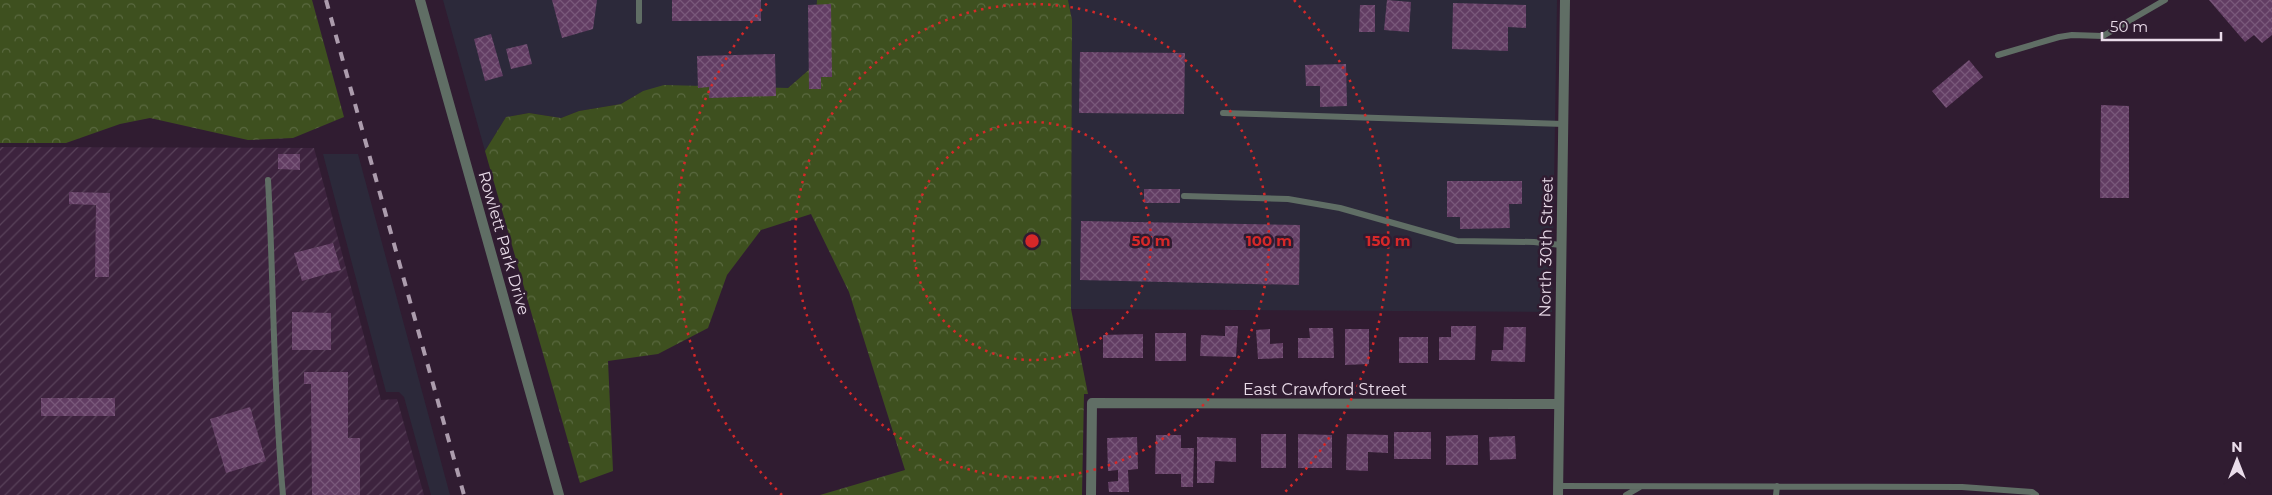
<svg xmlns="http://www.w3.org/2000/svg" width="2272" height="495" font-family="Montserrat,sans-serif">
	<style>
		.commercial { fill: #2c293a }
		.industrial { fill: url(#industrial-furrows) }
		.forest { fill: url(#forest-crowns) }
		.building { fill: url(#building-cross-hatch) }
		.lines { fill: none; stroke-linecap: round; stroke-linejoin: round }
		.service { stroke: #606e65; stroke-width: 6 }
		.minor { stroke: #606e65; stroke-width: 10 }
		.tertiary { stroke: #606e65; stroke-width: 10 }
		.rail { stroke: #ac9cad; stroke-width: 4; stroke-dasharray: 9 9; stroke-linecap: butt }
		.ring { fill: none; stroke: #d62828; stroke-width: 2.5; stroke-dasharray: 2.5 5 }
		.labels { text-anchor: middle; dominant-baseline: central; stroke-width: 5; stroke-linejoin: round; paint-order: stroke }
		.street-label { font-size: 16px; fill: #eadcea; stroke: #301c31 }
		.centre { fill: #d62828; stroke: #301c31; stroke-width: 2.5 }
		.ring-label { font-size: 15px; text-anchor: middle; font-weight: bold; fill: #d62828; stroke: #301c31; stroke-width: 5; stroke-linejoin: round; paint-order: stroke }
	</style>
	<defs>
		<pattern id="industrial-furrows" width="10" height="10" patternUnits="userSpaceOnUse" patternTransform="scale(1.25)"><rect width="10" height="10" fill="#3d233e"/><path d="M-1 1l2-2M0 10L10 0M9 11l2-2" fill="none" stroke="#59425a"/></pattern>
		<pattern id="forest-crowns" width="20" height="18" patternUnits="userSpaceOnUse" patternTransform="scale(1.25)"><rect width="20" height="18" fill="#3e501f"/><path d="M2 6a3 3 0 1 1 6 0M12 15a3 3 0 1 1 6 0" fill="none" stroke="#5a6940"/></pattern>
		<pattern id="building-cross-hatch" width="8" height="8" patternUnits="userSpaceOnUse" patternTransform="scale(1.25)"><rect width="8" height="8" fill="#623d63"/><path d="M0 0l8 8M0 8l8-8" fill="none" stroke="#79587a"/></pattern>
	</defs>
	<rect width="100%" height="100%" fill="#301c31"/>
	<path class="commercial" d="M443,0h374l-6,68 -23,20 -145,3 -22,13 -42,7 -18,7 -32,-5 -23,4 -21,34z
		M1068,0h489l-5,312 -481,-3 1,-289z
		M323,154h35l92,341h-19l-27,-98 -5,-5h-13z"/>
	<path class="industrial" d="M0,147l314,1 67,252 16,-1 27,96h-424z"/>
	<path class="forest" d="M0,0h312l32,117 -51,21 -45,2 -98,-22 -30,6 -54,19h-66z
		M817,0h251l4,20 -1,289 17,85h-4l-2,101h-262l85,-25 -56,-178 -38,-78 -50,16 -34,45 -19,53 -50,26 -50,7 5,110 -33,12 -95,-332 21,-34 23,-4 32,5 18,-7 42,-7 22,-13 21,-6 124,3 23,-20z"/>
	<path class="building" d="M552,0h45l-4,29 -31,9z
		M672,0h89v21h-89z
		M1387,0l24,2 -2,30 -25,-2z
		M2209,0h63v35l-10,8 -8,-8 -9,7z
		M1453,3l73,2v23l-18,-1v24l-56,-2z
		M831,4l1,73h-11v12h-12l-1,-84z
		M1360,5h15v27h-16z
		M491,34l12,42 -18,5 -11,-42z
		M527,44l5,20 -21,5 -5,-20z
		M1080,52l105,1 -1,61 -105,-1z
		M775,54l1,42 -67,2v-11l-11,1 -1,-32z
		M1969,60l14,17 -37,31 -14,-17z
		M1346,64l1,42 -27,1v-21h-14l-1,-21z
		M2101,105l28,1v92h-29z
		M278,154h22v16l-22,-1z
		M1447,181h75v23h-13l1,24 -50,1v-12h-13z
		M1144,189h36v14h-36z
		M69,192l41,1 -1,84h-14l1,-72 -27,-1z
		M1081,221l219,4 -1,60 -219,-5z
		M333,243l8,27 -39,11 -8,-28z
		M292,312l39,1v37h-39z
		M1225,326h13l-2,31 -36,-1 1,-21 24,1z
		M1451,326h25l-1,34h-36v-23h12z
		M1504,327h22l-1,35 -34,-1 1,-11h11z
		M1309,328h24l1,30h-36v-20h12z
		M1270,329v15l13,-1v15l-25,1 -2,-29z
		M1345,329h24v35l-24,1z
		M1155,333h31v28h-31z
		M1143,334v24h-40v-23z
		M1399,337h29v26h-29z
		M304,372h44v66h12v57h-48l-1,-111h-7z
		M41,398h74v18h-74z
		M250,407l16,54 -40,12 -16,-54z
		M1394,432h37v27h-37z
		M1261,434h25v34h-25z
		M1298,434l34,1v33h-34z
		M1347,434l41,1v18l-20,-1v19l-22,-1z
		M1156,435h25v13h13l-1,39h-12v-13h-26z
		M1478,435v30h-32v-29z
		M1515,436l1,23 -26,1 -1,-23z
		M1137,437l1,32 -10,1 1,22h-20l-1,-10 10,-1v-11l-10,1 -1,-33z
		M1197,437l39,1v24l-21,-1 -1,22h-17z"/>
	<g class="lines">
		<path class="service" d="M639,0v21
			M1998,55l61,-18 13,-2 31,1 62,-36
			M1223,113l341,11
			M268,180c6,105 5,210 15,315
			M1184,196l104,3 52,9 117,33 77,1 27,3
			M1558,486l404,1 70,5 4,3
			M1626,495l14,-8
			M1776,495l1,-9"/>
		<path class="minor" d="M1091,495l1,-92 466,1
			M1558,495l7,-495"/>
		<path class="tertiary" d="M420,0l139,495"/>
		<path class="rail" d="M326,0l138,495"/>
	</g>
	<g class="ring">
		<circle cx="1032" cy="241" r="119"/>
		<circle cx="1032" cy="241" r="237"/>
		<path d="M782 495A356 356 0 0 1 770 0M1294 0A356 356 0 0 1 1282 495"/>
	</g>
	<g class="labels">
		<g class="street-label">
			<text transform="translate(504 243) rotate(74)">Rowlett Park Drive</text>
			<text transform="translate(1546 247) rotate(-89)">North 30th Street</text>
			<text x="1325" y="389">East Crawford Street</text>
		</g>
	</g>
	<circle cx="1032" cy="241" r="8" class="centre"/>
	<g class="ring-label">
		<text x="1151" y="246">50 m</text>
		<text x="1269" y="246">100 m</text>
		<text x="1388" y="246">150 m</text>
	</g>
	<g transform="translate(2237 460)" stroke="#301c31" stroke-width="4" paint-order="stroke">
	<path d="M0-4L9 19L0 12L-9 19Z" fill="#eadcea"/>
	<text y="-8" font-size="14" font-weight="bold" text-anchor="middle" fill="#eadcea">N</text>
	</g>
	<path d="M2102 32v8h119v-8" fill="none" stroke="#eadcea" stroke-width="2.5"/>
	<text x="2110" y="32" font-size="15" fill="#eadcea" stroke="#301c31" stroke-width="4" paint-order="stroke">50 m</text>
</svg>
